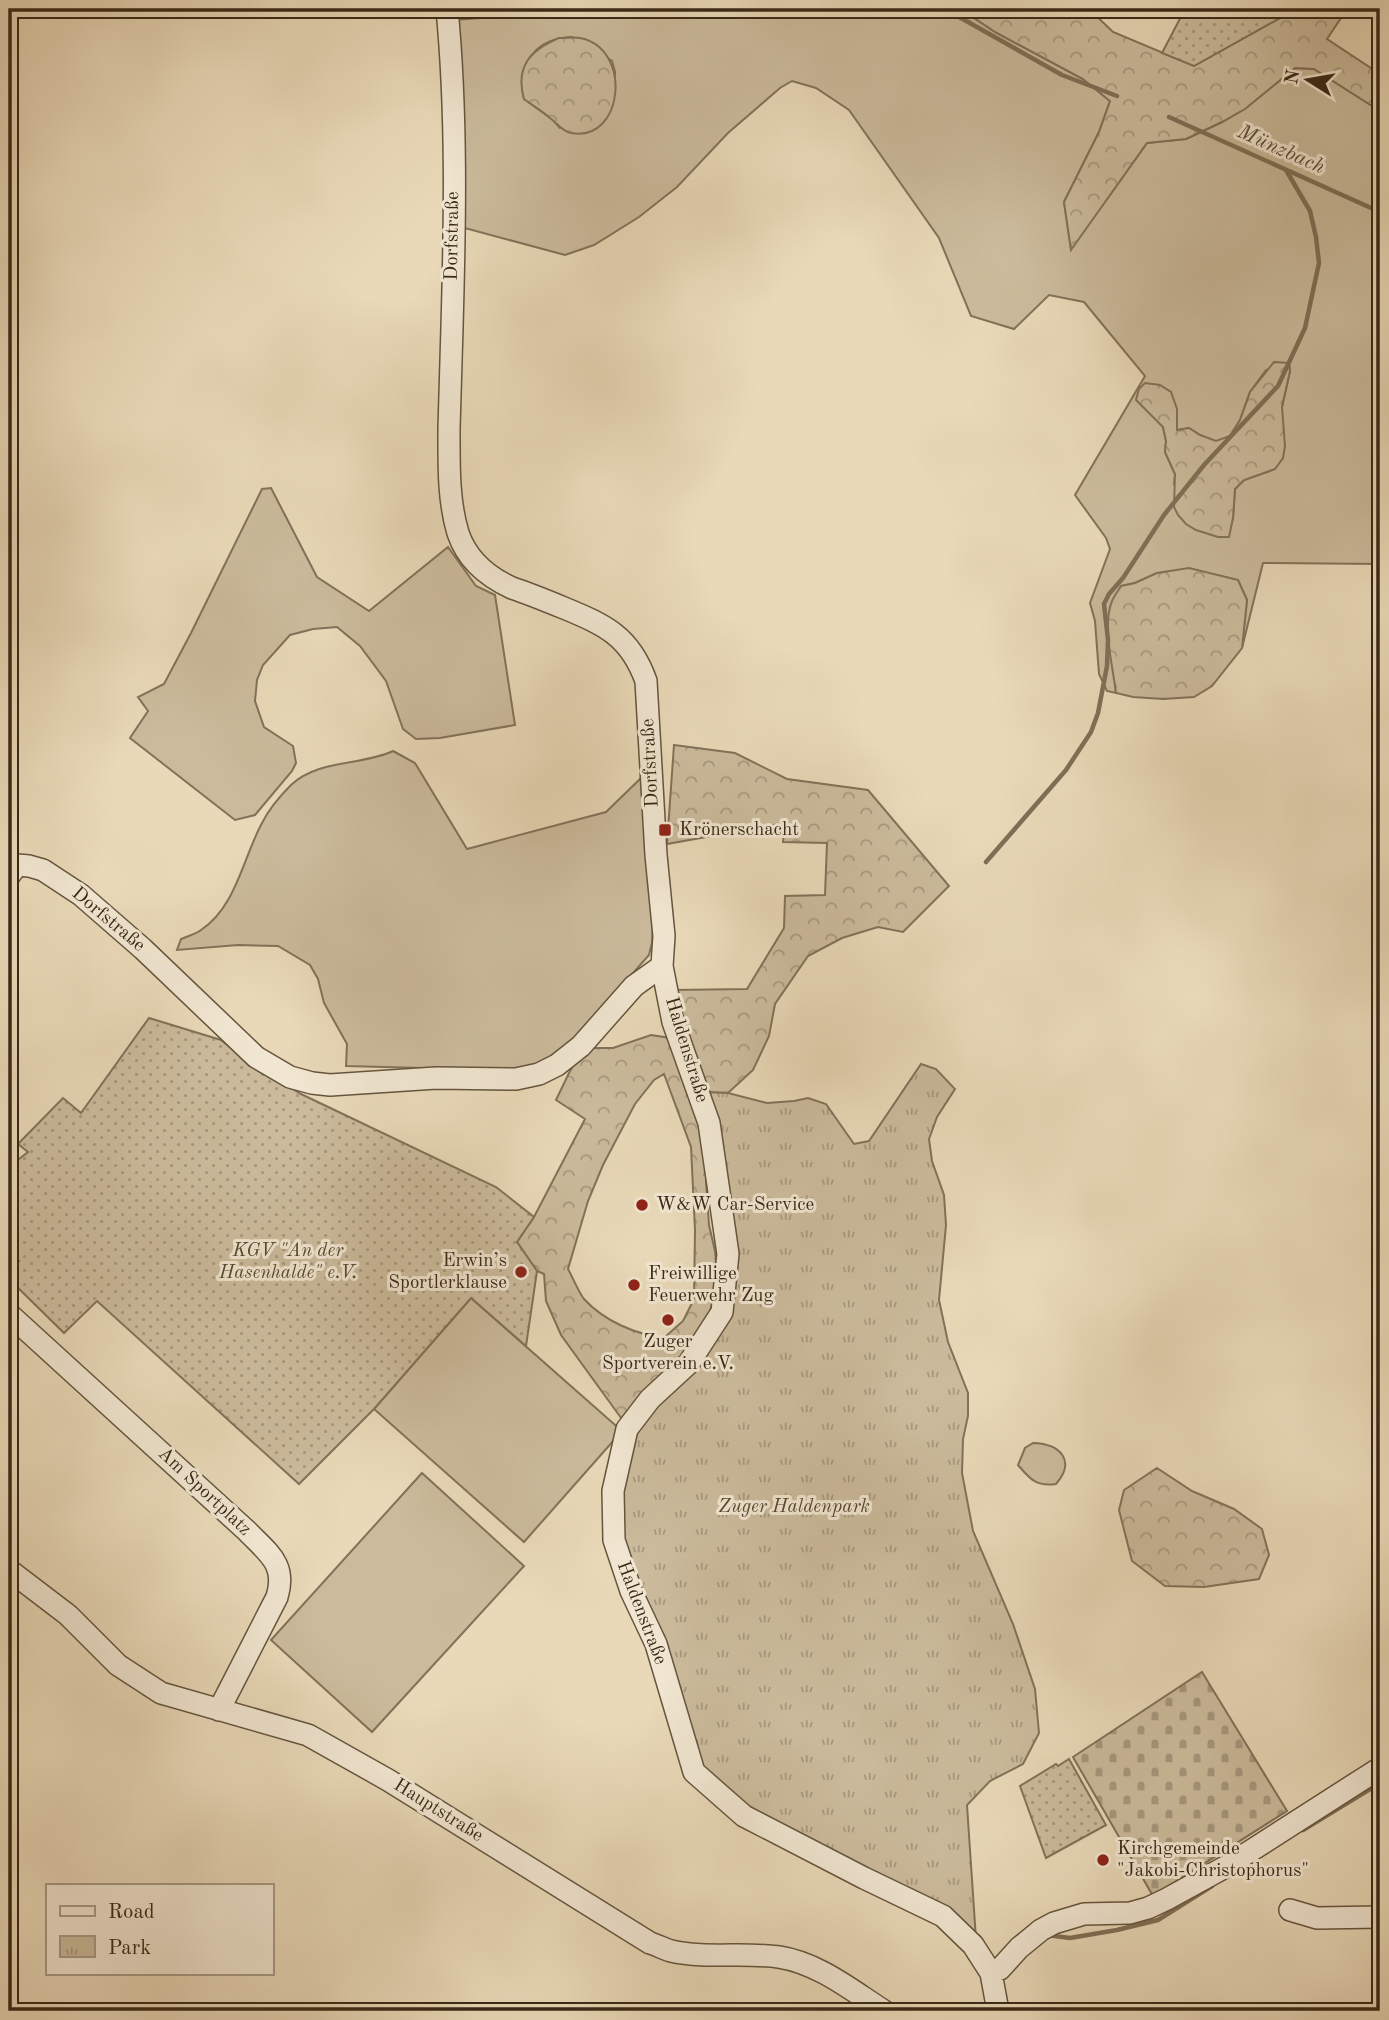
<svg xmlns="http://www.w3.org/2000/svg" width="1389" height="2020" font-family="'Old Standard TT',serif">
	<style>
		.grass { fill: #cbbb9c; stroke: #827259; stroke-width: 2; fill-rule: evenodd }
		.forest { fill: url(#forest-crowns); stroke: #827259; stroke-width: 2; fill-rule: evenodd }
		.cemetery { fill: url(#cemetery-stones); stroke: #827259; stroke-width: 2 }
		.park { fill: url(#park-tufts); stroke: #827259; stroke-width: 2 }
		.garden { fill: url(#garden-dots); stroke: #827259; stroke-width: 2 }
		.lines { fill: none; stroke-linecap: round; stroke-linejoin: round }
		.stream { stroke: #7f6f56; stroke-width: 4.5 }
		.minor-casing { stroke: #65553e; stroke-width: 24 }
		.minor { stroke: #f1e6d1; stroke-width: 21 }
		.poi-dot { fill: #8f2418; stroke: #f1e6d1; stroke-width: 2.5 }
		.labels { text-anchor: middle; dominant-baseline: central; stroke-width: 6; stroke-linejoin: round; paint-order: stroke }
		.street-label { font-size: 19px; fill: #392916; stroke: #f1e6d1 }
		.poi-label { font-size: 19px; fill: #392916; stroke: #f1e6d1; text-anchor: start }
		.park-label { font-size: 19px; font-style: italic; fill: #564631; stroke: #f1e6d1 }
		.water-label { font-size: 21px; font-style: italic; fill: #5c4c36; stroke: #f1e6d1 }
	</style>
	<defs>
		<pattern id="forest-crowns" width="20" height="18" patternUnits="userSpaceOnUse" patternTransform="scale(1.75)"><rect width="20" height="18" fill="#cbbb9c"/><path d="M2 6a3 3 0 1 1 6 0M12 15a3 3 0 1 1 6 0" fill="none" stroke="#a6987e"/></pattern>
		<pattern id="cemetery-stones" width="16" height="16" patternUnits="userSpaceOnUse" patternTransform="scale(1.75)"><rect width="16" height="16" fill="#cbbb9c"/><path d="M2 7V4a2 2 0 0 1 4 0v3zM10 15v-3a2 2 0 0 1 4 0v3z" fill="#a6987e"/></pattern>
		<pattern id="park-tufts" width="24" height="20" patternUnits="userSpaceOnUse" patternTransform="scale(1.75)"><rect width="24" height="20" fill="#cbbb9c"/><path d="M3 7l-1-3M5 7V3M7 7l1-3M15 17l-1-3M17 17v-4M19 17l1-3" fill="none" stroke="#a6987e"/></pattern>
		<pattern id="garden-dots" width="8" height="8" patternUnits="userSpaceOnUse" patternTransform="scale(1.75)"><rect width="8" height="8" fill="#cbbb9c"/><path d="M2 2h.1M6 6h.1" fill="none" stroke="#a6987e" stroke-width="1.8" stroke-linecap="round"/></pattern>
	</defs>
	<rect width="100%" height="100%" fill="#e9d9b8"/>
	<filter id="stains"><feTurbulence type="fractalNoise" baseFrequency=".00286" numOctaves="4"/><feColorMatrix values="0 0 0 0 .2 0 0 0 0 .09 0 0 0 0 .02 0 0 0 .5 -.17"/></filter>
	<radialGradient id="worn" r=".72"><stop offset=".6" stop-color="#630" stop-opacity="0"/><stop offset="1" stop-color="#630" stop-opacity=".3"/></radialGradient>
	<path class="grass" d="M548,9h412l35,23 88,47 27,22 -11,31 -35,70 7,47 76,-106 39,-4 36,-17 22,-13 51,-41 19,1 66,42v453l-117,-1 -21,85 5,-48 -9,-20 -21,-5 -60,-2 -22,10 -14,3 -6,97 1,10 -9,-2 -8,-17 -4,-53 -5,-18 20,-54 -4,-11 -31,-43 70,-119 -61,-74 -35,-7 -35,34 -43,-13 -32,-78 -90,-128 -33,-22 -24,-7 -12,7 -52,45 -51,54 -38,30 -45,28 -29,10 -104,-28 -7,-207 90,-7zM572,37l40,24 3,11v18l-55,38 -8,-9 -28,-20c-9,-35 13,-61 48,-62zM1289,363l1,8 -8,36 -7,62 -31,11 -9,9 -2,29 -5,18 -54,-52 1,-10 -10,-22 1,-11 -3,-14 -11,-13 25,-5v21l12,-2 11,7 16,7 14,-6 10,-16 10,-28 16,-22z
		M271,488l46,89 52,34 79,-64 28,39 19,9 20,130 -75,13 -24,1 -13,-10 -17,-48 -26,-35 -23,-19 -24,2 -23,6 -27,30 -6,15 -2,21 9,26 29,19 3,17 -4,8 -37,44 -20,5 -105,-82 18,-27 -10,-14 26,-13 27,-51 71,-144z
		M393,751l22,12 52,86 139,-37 36,-35 11,141 -1,25 -3,12 -74,84 -22,18 -17,10 -35,3 -155,-4 1,-22 -23,-41 -6,-24 -8,-14 -32,-19 -40,-1 -61,5 4,-11c7,-3 15,-5 20,-9 35,-23 42,-72 61,-107 7,-14 18,-27 29,-38 28,-26 70,-19 102,-34z
		M471,1298l151,133 -98,111 -150,-133z
		M1033,1443c28,1 43,18 23,41 -20,3 -26,-5 -38,-19l7,-17z
		M422,1473l102,93 -152,166 -101,-92z"/>
	<path class="forest" d="M961,9h128l24,23 81,34 102,-57h51l-20,30 53,35v37l-66,-42 -19,-1 -50,41 -23,13 -36,17 -39,4 -76,107 -7,-48 35,-70 11,-31 -27,-22 -88,-47z
		M559,38c7,0 15,-1 21,0 53,10 44,105 -9,95 -9,-2 -14,-10 -21,-15 -8,-7 -18,-13 -26,-19 -9,-32 6,-49 35,-61z
		M1274,362l15,1 1,8 -8,36 3,39 -2,12 -8,11 -31,11 -9,9 -2,29 -4,19h-11l-22,-7 -10,-6 -8,-9 -4,-8 1,-33 -10,-22 1,-11 -3,-14 -27,-27 3,-11 6,-6 15,2 11,7 6,17v21l12,-2 11,7 16,6 14,-5 10,-16 10,-28z
		M1189,568l49,12 9,20 -5,48 -30,38 -18,11 -31,2 -30,-2 -17,-4c-3,-25 -14,-68 -4,-92 2,-5 6,-10 9,-15l14,-3 22,-10z
		M674,745l61,8 52,26 81,11 81,96 -46,46 -25,-5 -36,11 -34,18 -33,48 -6,32 -16,34 -25,23 -26,-1 -28,-102 73,-1 37,-61 1,-32 40,-1 2,-52 -44,-1 2,-19 -118,21z
		M651,1035l19,3 35,88 1,55 3,44 6,26 3,32 -8,28 -12,26 -74,85 -63,-87 -15,-34 -2,-27 -7,-3 -20,-29 17,-25 51,-98 -29,-19 14,-29 14,-23h29zM664,1074l27,73 4,83 -1,69 -11,22 -19,17c-29,-4 -60,-17 -80,-39 -6,-8 -11,-21 -16,-30l20,-68 15,-36 32,-61 19,-24z
		M1157,1468l35,23 42,18 28,20 7,26 -10,24 -55,8 -39,-1 -33,-25 -13,-51 5,-20z"/>
	<path class="cemetery" d="M1202,1672l85,139 -134,85 -80,-139z"/>
	<path class="park" d="M921,1064l15,5 19,20 -18,28 -8,22 3,22 12,34 2,30 -7,75 9,42 20,51v23l-5,23 -1,34 11,58 40,93 22,65 4,44 -16,31 -33,17 -23,24 9,134 -229,-126 -50,-44 -74,-229 -3,-49 11,-43 20,-47 73,-89 -22,-220 26,1 39,10 27,-2 14,-3 18,6 28,40 15,-3z"/>
	<path class="garden" d="M1185,9h111l-102,57 -32,-13z
		M149,1018l72,22 29,23 51,31 195,93 38,30 -17,25 20,29 -11,75 -55,-48 -97,111 -75,75 -202,-183 -33,32 -55,-54v-10l10,-8 -10,-9v-85l19,-15 -10,-8 45,-46 18,15z
		M1069,1759l37,66 -60,33 -26,-72 36,-22 2,2z"/>
	<g class="lines">
		<path class="stream" d="M945,9l117,66 55,21
			M1169,117l211,95
			M986,862l80,-92 25,-38 7,-19 9,-47 1,-26 -4,-36 5,-10 14,-16 41,-63 40,-50 74,-79 27,-58 14,-65 -3,-26 -6,-26 -24,-41
			M1303,1830l77,-47
			M1047,1935l23,3 47,-8 41,-10 54,-34"/>
		<g class="minor-casing">
			<path id="minor" d="M447,9c10,105 8,212 5,318 -1,34 -2,67 -3,101 0,35 -1,72 9,105 9,27 30,44 54,55 18,6 35,13 52,20 41,17 66,28 82,73l10,174 8,81 -2,30 11,56 36,101 19,131 -6,58 -33,51 -39,36 -23,30 -14,62 1,49 17,51 25,53 38,128 50,44 120,62 79,38 30,29 18,28 7,38
				M9,876l8,-11 12,1 14,4 38,25 62,54 113,108 34,20 22,6 18,2 106,-7 80,1 23,-5 18,-9 24,-19 53,-60 28,-20
				M9,1314l238,217c21,22 40,33 30,66l-58,113
				M9,1570l59,45 50,50 43,28 147,42 80,45 262,163c7,2 14,6 21,8 35,8 72,1 108,6 39,6 72,33 105,54
				M1290,1910l27,8 63,-1
				M991,1973l9,-4 19,-21 22,-18 13,-7 30,-9 46,-1 18,-5 19,-9 60,-33 153,-98"/>
		</g>
		<use href="#minor" class="minor"/>
	</g>
	<g class="poi-dot">
		<rect x="658" y="823" width="14" height="14" rx="3.5"/>
		<circle cx="642" cy="1205" r="7"/>
		<circle cx="521" cy="1272" r="7"/>
		<circle cx="634" cy="1285" r="7"/>
		<circle cx="668" cy="1320" r="7"/>
		<circle cx="1103" cy="1860" r="7"/>
	</g>
	<g class="labels">
		<g class="street-label">
			<text transform="translate(453 236) rotate(-89)">Dorfstraße</text>
			<text transform="translate(651 763) rotate(-93)">Dorfstraße</text>
			<text transform="translate(108 920) rotate(40)">Dorfstraße</text>
			<text transform="translate(686 1050) rotate(73)">Haldenstraße</text>
			<text transform="translate(204 1492) rotate(43)">Am Sportplatz</text>
			<text transform="translate(641 1613) rotate(69)">Haldenstraße</text>
			<text transform="translate(438 1811) rotate(32)">Hauptstraße</text>
		</g>
		<g class="poi-label">
			<text x="679" y="830">Krönerschacht</text>
			<text x="656" y="1205">W&amp;W Car-Service</text>
			<text x="507" y="1261" text-anchor="end">Erwin’s<tspan x="507" dy="22">Sportlerklause</tspan></text>
			<text x="648" y="1274">Freiwillige<tspan x="648" dy="22">Feuerwehr Zug</tspan></text>
			<text x="668" y="1342" text-anchor="middle">Zuger<tspan x="668" dy="22">Sportverein e.V.</tspan></text>
			<text x="1117" y="1849">Kirchgemeinde<tspan x="1117" dy="22">"Jakobi-Christophorus"</tspan></text>
		</g>
		<g class="park-label">
			<text x="288" y="1251">KGV "An der<tspan x="288" dy="22">Hasenhalde" e.V.</tspan></text>
			<text x="794" y="1507">Zuger Haldenpark</text>
		</g>
		<g class="water-label">
			<text transform="translate(1281 150) rotate(24)">Münzbach</text>
		</g>
	</g>
	<rect width="1389" height="2020" fill="none" stroke="#e9d9b8" stroke-width="35"/>
	<rect x="10" y="10" width="1368" height="1999" fill="none" stroke="#392916" stroke-width="3.5"/>
	<rect x="18" y="18" width="1354" height="1985" fill="none" stroke="#392916" stroke-width="2"/>
	<rect x="46" y="1884" width="228" height="91" fill="#f1e6d1" stroke="#a79a86" stroke-width="2"/>
	<rect x="60" y="1906" width="35" height="10" fill="#f1e6d1" stroke="#a79a86" stroke-width="2"/>
	<text x="108" y="1918" font-size="21" fill="#392916">Road</text>
	<rect x="60" y="1936" width="35" height="21" fill="url(#park-tufts)" stroke="#a79a86" stroke-width="2"/>
	<text x="108" y="1954" font-size="21" fill="#392916">Park</text>
	<g transform="translate(1308 80) rotate(281)" stroke="#f1e6d1" stroke-width="5" paint-order="stroke">
	<path d="M0-5L12 26L0 18L-12 26Z" fill="#392916"/>
	<text y="-10" font-size="19" font-weight="bold" text-anchor="middle" fill="#392916">N</text>
	</g>
	<rect width="100%" height="100%" filter="url(#stains)"/>
	<rect width="100%" height="100%" fill="url(#worn)"/>
</svg>
